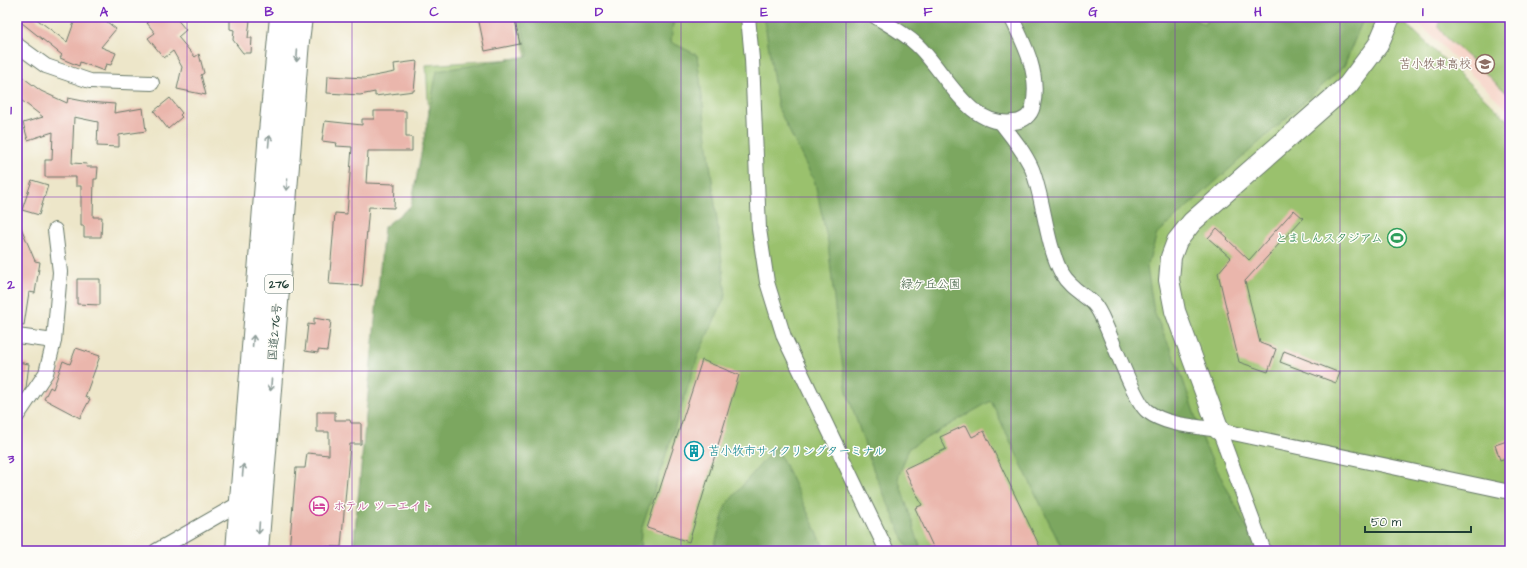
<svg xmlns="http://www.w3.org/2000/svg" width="1527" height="568" font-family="'Architects Daughter','Klee One',sans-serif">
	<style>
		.built { fill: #f6d1c5 }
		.green { fill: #9ac16d; stroke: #5c7f50 }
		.forest { fill: #7ba760; stroke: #4d724a }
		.building { fill: #eab6ac }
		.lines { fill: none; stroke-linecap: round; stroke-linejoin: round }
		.street-casing { stroke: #677868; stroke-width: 16 }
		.secondary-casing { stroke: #677868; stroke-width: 22 }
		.highway-casing { stroke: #677868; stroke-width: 24 }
		.street { stroke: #fff; stroke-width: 14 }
		.secondary { stroke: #fff; stroke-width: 20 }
		.highway { stroke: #fff; stroke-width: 22 }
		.oneway { stroke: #8f9e9a }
		.grid { fill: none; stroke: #7b2cbf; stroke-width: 1; stroke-opacity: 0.55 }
		.labels { text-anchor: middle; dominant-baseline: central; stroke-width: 3; stroke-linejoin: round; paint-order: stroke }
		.shield { fill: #fdfcf7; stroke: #62766e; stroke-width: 1 }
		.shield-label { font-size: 11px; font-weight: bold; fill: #1f3d34 }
		.education-label { font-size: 12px; fill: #785e54; stroke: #fdfcf7; text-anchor: end }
		.leisure-label { font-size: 12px; fill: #27864d; stroke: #fdfcf7; text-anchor: end }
		.park-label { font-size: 12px; fill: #3e5e42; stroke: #fdfcf7 }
		.street-label { font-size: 12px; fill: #1f3d34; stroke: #fdfcf7 }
		.culture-label { font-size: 12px; fill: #0d838f; stroke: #fdfcf7; text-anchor: start }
		.hotel-label { font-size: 12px; fill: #b23c85; stroke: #fdfcf7; text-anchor: start }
		.neatline { fill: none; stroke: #7b2cbf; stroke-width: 1.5 }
		.grid-label { font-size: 13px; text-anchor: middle; font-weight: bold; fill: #7b2cbf }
	</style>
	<rect width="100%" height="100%" fill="#fdfcf7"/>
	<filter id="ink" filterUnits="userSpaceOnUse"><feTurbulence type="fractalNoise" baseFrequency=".025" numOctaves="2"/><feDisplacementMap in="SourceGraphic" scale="8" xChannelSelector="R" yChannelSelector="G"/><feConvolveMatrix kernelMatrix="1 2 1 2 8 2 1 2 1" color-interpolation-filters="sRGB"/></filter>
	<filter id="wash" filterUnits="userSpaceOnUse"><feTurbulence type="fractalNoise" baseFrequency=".012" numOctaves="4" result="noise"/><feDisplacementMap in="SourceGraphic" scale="16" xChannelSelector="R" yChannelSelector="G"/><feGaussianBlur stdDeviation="0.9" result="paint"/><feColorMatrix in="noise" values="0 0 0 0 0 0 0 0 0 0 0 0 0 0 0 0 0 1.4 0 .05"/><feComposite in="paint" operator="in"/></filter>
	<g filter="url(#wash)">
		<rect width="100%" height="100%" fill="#ede6c9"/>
		<path class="built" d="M1412,17h98v95z"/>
		<path class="green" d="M517,17h882l111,105v429h-1157l80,-371 -7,-115 100,-7z
			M1439,17h71v79l-66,-61 -5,-8z"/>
		<path class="forest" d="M520,17h154l-3,25 26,13 29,240 -27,58 -58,178 -1,20h-287l31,-324 27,-21 26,-135 91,-15z
			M764,17h427l13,8 5,-8h155l-20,49 -187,168 -10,33 7,45 25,56 27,80 53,103h-196l-72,-150 -82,47 -11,30 22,69 -4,4h-5l-5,-6 -33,-76 -26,-77 -9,-56 -10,-93 -13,-60 -37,-75z
			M776,446l50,105h-113l13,-46z"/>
		<g id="blocks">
			<path class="building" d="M17,17h17l33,25 9,-25h25l15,12 -15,18 15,6 -5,12 -5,-1 -2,7 -24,-9 -1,4 -19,-8 2,-3 -45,-36z
				M153,17h22l11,13 -8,7 17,20 4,-3 5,19 -3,2 5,20 -29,-6 5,-22 -9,-16 -9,7 -16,-20 7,-5 -8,-10z
				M478,17h36l6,27 -35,7z
				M230,18l20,2 -2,18h4l-1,15h-8l-10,-13 1,-10 -4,-1z
				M417,61l-3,30 -39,5v-4l-15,3 -33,-2 1,-17 36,2 31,-6 -1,-8z
				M17,73l24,18 26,12 1,-5 20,4 27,2 -1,9 29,-5 3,23 -27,4v12l-22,-1 1,-24 -24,-5 -2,46 15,1 -1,3h12l-1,12h-3l-1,38h9l-1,20h-17v-11h-3v-40h-5v-9h-31v-17h7l1,-28 -25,8 -5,-17 20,-6 -26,-20z
				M170,98l12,15 -2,2 2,2 -14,12 -14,-18z
				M374,111h32v26h6v14h-44l-2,32 29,1 -1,24 -25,-1 -7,79 -33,-2 6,-71 12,1 5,-67 -16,-1 1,-3 -15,-2 3,-20 37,4v-6h12z
				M32,180l16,5 -9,30 -17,-5z
				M1294,210l9,8 -58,63 15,62 16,6 -8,23 -29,-10 -21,-89 13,-15 -23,-20 9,-10 11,10 -1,1 22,21z
				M17,218l18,43 5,1 -5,31 -6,-1 -5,33 -7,-1z
				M77,279h23v26l-23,-1z
				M314,318l17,3 -4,30 -9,-1v3l-13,-2 3,-27 6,1z
				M76,348l24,8 -15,41 5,2 -10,19 -36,-19 6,-12 3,2 10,-28 7,3z
				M1284,351l56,22 -4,10 -56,-21z
				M702,360l37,15 -50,167 -42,-14z
				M17,362l12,2 -3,24 -9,13z
				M317,412h18v8h15l1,3h10v21h-11l-9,103 -35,-1 -2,5h-15l7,-83h9l2,-15 22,2v-23h-12z
				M966,425l6,12 12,-6 58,120h-107l-20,-43 7,-3 -18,-36 42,-20 -6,-12z
				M1510,440v17l-10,3 -5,-15z"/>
		</g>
	</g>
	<g filter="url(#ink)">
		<use href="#blocks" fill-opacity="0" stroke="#677868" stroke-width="1"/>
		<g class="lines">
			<g class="street-casing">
				<path id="street" d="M748,17l4,42 7,170 8,53 17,55 103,214
					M876,17c13,8 28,16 40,27 30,27 50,84 98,78 9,-1 17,-6 19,-16 7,-32 -8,-61 -22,-89
					M17,45l29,21 44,15 62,2
					M1002,124c11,14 23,29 30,45 13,34 13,73 30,105 7,13 21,20 31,29 5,5 9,14 12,21 8,17 30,78 42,87 20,15 48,15 72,19l291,62
					M17,336l37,5
					M17,416l29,-43 8,-32 6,-69 -5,-42
					M1219,430l45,121
					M156,551l84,-48 7,1"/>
			</g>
			<g class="secondary-casing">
				<path id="secondary" d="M1219,430l-44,-119 -6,-31 2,-23 6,-16 15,-19 156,-137 30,-40 12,-28"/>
			</g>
			<g class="highway-casing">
				<path id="highway" d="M237,551l33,-419 11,-115
					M257,551l41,-510 3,-24"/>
			</g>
			<use href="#street" class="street"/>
			<use href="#secondary" class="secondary"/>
			<use href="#highway" class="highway"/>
		</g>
		<defs><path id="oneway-shaft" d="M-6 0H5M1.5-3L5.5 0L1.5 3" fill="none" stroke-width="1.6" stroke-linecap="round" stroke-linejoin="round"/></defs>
		<g class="oneway">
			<use href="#oneway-shaft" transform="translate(297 56) rotate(94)"/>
			<use href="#oneway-shaft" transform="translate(269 141) rotate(-85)"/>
			<use href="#oneway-shaft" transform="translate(287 185) rotate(95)"/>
			<use href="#oneway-shaft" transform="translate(253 341) rotate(-85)"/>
			<use href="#oneway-shaft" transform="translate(271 385) rotate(95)"/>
			<use href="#oneway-shaft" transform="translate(243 470) rotate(-85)"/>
			<use href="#oneway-shaft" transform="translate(259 528) rotate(94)"/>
		</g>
	</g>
	<path class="grid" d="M187,17v534M352,17v534M516,17v534M681,17v534M846,17v534M1011,17v534M1175,17v534M1340,17v534M17,197h1493M17,371h1493"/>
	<defs>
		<g id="school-ring" transform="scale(1)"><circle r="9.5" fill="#fdfcf7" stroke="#8d6e63" stroke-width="1.5"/><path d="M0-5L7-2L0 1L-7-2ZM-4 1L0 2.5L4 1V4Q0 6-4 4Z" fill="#8d6e63"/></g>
		<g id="stadium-ring" transform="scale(1)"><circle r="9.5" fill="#fdfcf7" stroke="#2e9e5b" stroke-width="1.5"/><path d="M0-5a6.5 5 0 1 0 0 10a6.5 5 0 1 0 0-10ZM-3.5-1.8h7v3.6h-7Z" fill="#2e9e5b"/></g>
		<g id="building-ring" transform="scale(1)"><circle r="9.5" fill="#fdfcf7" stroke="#0f9aa8" stroke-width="1.5"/><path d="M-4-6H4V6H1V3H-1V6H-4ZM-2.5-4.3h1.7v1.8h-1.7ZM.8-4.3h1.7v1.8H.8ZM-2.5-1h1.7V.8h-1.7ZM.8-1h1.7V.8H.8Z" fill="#0f9aa8"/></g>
		<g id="hotel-ring" transform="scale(1)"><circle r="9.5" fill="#fdfcf7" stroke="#d1479c" stroke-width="1.5"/><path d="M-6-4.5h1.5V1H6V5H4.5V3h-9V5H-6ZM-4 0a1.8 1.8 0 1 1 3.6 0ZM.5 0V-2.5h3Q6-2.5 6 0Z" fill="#d1479c"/></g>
	</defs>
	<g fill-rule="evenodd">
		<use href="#school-ring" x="1485" y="64"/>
		<use href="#stadium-ring" x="1397" y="238"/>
		<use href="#building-ring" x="694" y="451"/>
		<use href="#hotel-ring" x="319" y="506"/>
	</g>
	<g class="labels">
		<rect class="shield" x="265" y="275" width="28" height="18" rx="3"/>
		<g class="shield-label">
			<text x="279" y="284">276</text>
		</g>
		<g class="education-label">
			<text x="1471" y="64">苫小牧東高校</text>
		</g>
		<g class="leisure-label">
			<text x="1383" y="238">とましんスタジアム</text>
		</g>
		<g class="park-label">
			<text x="931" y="284">緑ケ丘公園</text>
		</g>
		<g class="street-label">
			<text transform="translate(275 332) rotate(-85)">国道276号</text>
		</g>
		<g class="culture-label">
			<text x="708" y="451">苫小牧市サイクリングターミナル</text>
		</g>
		<g class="hotel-label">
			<text x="333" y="506">ホテル ツーエイト</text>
		</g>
	</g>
	<rect width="1527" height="568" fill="none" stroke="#fdfcf7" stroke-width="44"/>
	<path d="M1365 526v6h106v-6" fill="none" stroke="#1f3d34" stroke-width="2"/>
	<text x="1371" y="526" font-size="12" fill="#1f3d34" stroke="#fdfcf7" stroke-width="3" paint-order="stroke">50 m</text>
	<rect x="22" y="22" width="1483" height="524" class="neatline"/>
	<g class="grid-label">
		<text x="104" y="16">A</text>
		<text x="269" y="16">B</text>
		<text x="434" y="16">C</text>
		<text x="599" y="16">D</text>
		<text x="764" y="16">E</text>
		<text x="928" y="16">F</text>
		<text x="1093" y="16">G</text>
		<text x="1258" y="16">H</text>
		<text x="1423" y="16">I</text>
		<text x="11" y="114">1</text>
		<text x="11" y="289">2</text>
		<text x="11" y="463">3</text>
	</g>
</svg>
